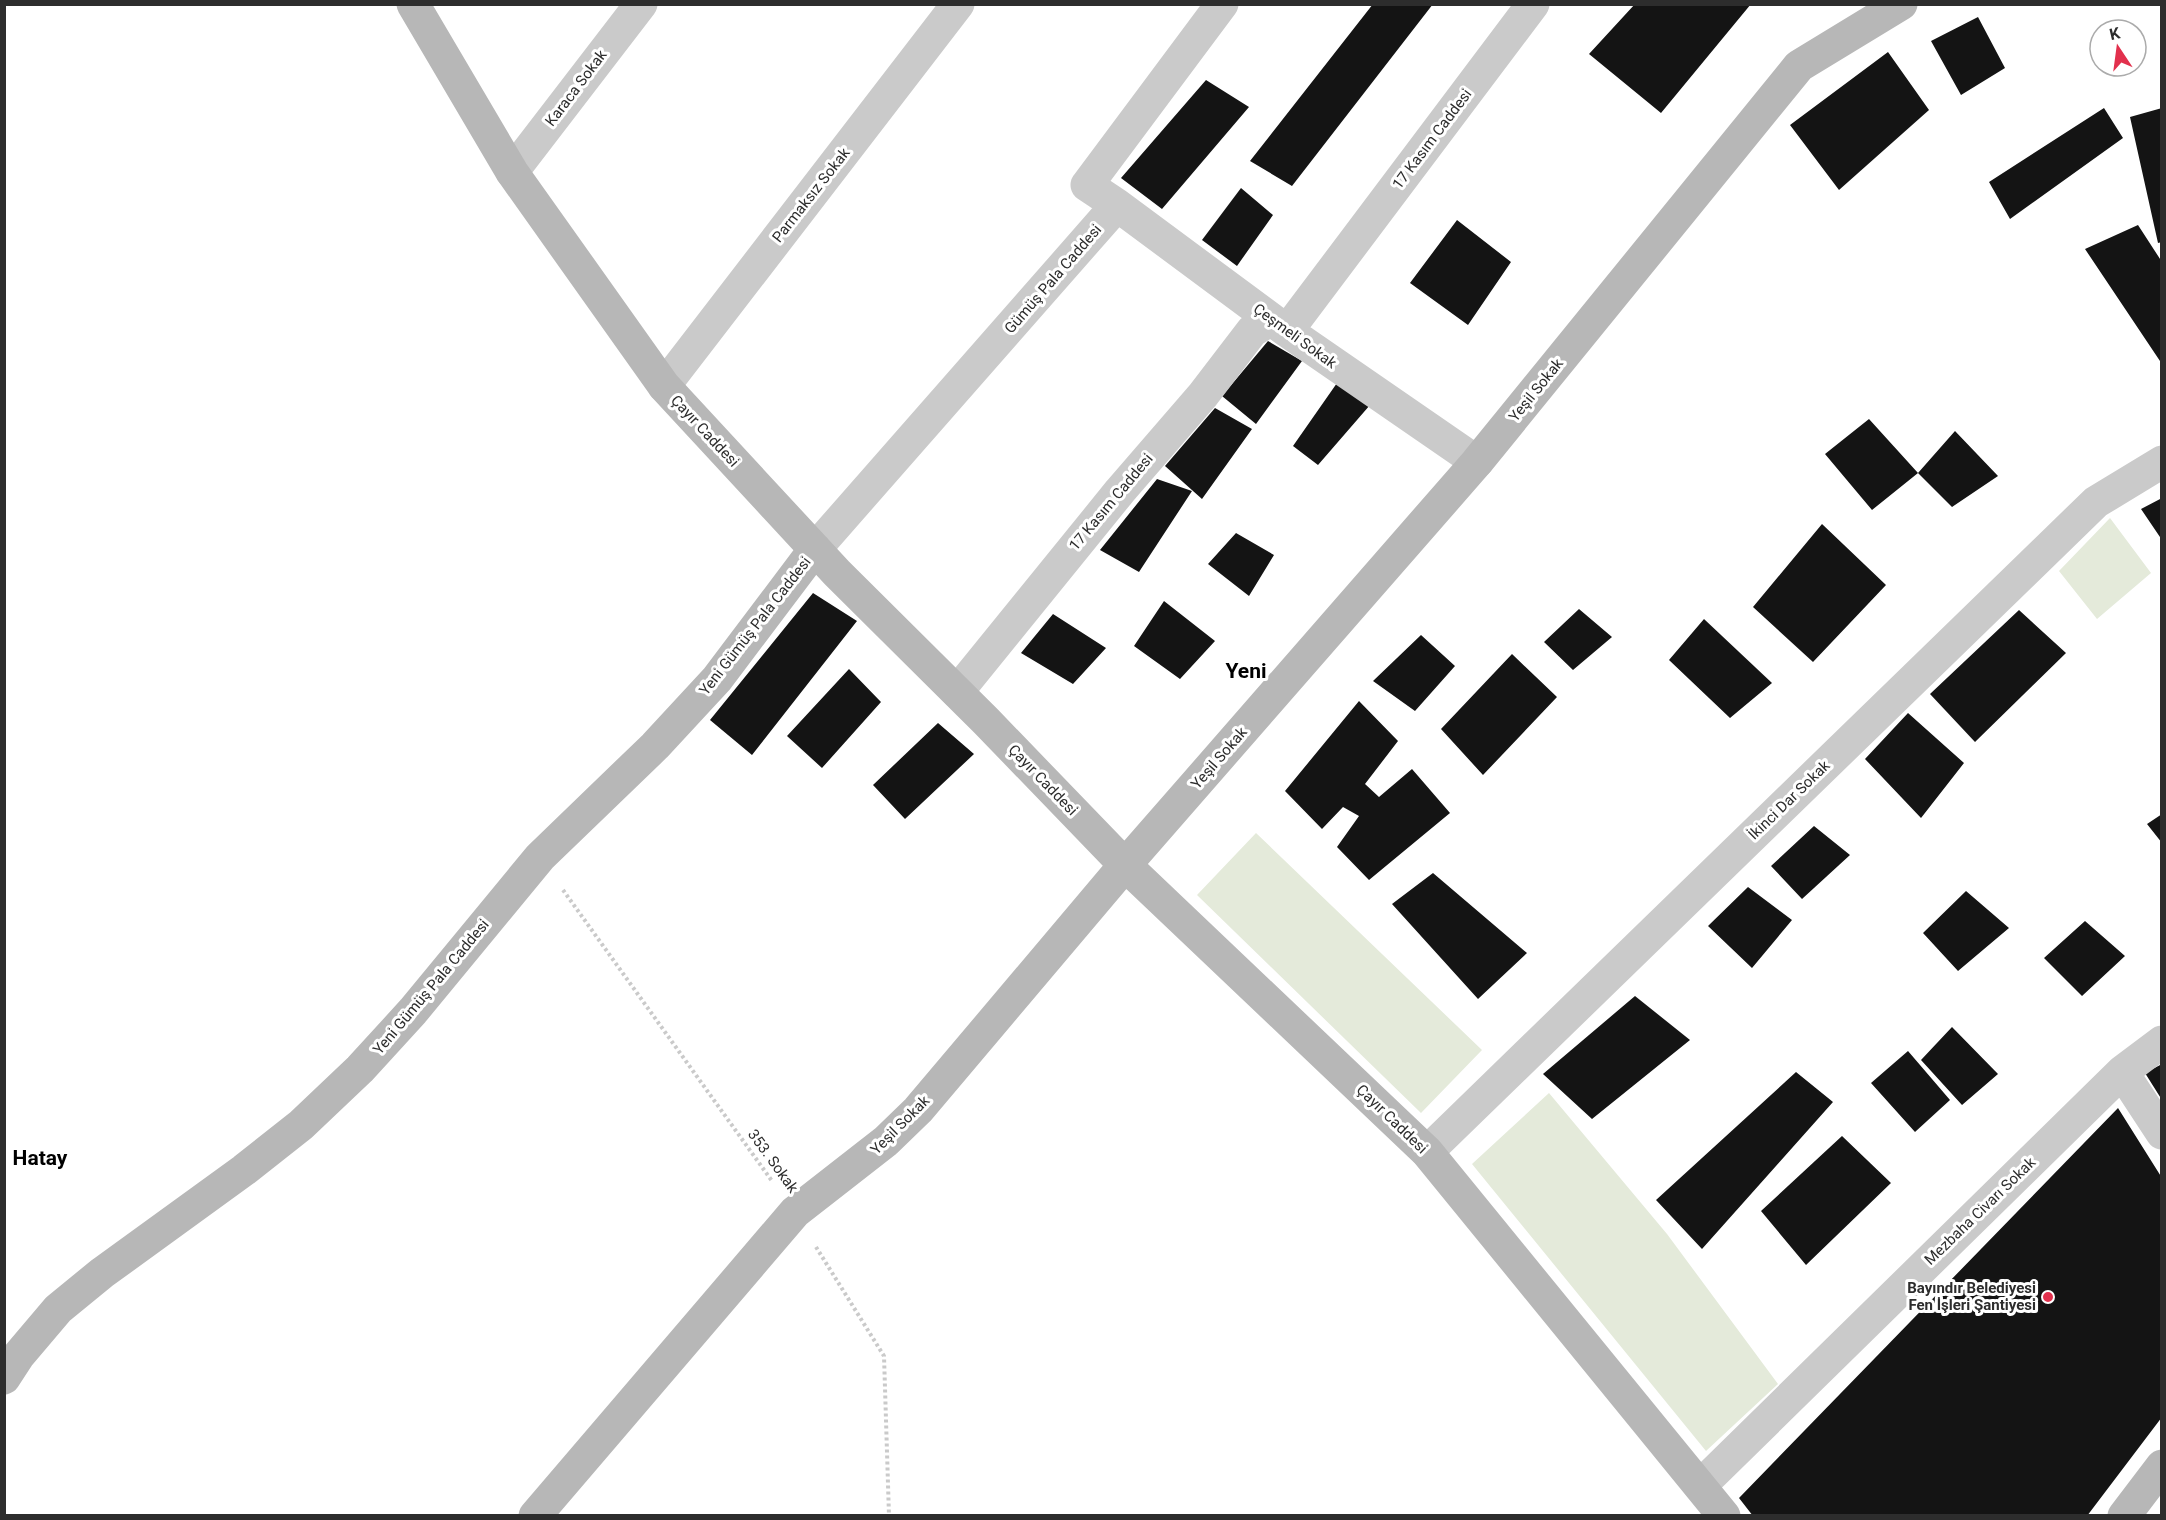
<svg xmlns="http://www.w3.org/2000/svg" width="2166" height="1520" font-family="Roboto,sans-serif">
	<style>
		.green { fill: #e4eada }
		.building { fill: #141414 }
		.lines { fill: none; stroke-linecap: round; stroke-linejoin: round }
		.path { stroke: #cacaca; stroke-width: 4; stroke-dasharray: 3 3; stroke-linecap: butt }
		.street { stroke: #cacaca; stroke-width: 33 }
		.secondary { stroke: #b7b7b7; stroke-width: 33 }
		.poi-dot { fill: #e2304d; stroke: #fff; stroke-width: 2 }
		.labels { text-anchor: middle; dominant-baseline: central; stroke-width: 6; stroke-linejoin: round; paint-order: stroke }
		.street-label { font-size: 15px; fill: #2d2d2d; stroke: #fff }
		.poi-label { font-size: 15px; font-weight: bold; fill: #2d2d2d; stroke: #fff; text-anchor: end }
		.district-label { font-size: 21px; font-weight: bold; fill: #000; stroke: #fff }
	</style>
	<rect width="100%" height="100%" fill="#fff"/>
	<path class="green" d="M2110,518l41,55 -54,46 -38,-48z
		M1256,833l226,217 -61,63 -224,-218z
		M1549,1093l118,141 111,150 -72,67 -234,-287z"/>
	<path class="building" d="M1373,4h60l-141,182 -42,-25z
		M1635,4h116l-90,109 -72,-59z
		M1978,17l27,51 -44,27 -30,-54z
		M1888,52l41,58 -90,80 -49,-65z
		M1206,80l43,27 -87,102 -41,-31z
		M2104,108l19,30 -113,81 -21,-37z
		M2162,108v134l-4,1 -28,-126z
		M1241,188l32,27 -36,51 -35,-26z
		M1457,220l54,42 -43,63 -58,-42z
		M2138,225l24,37v102l-77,-115z
		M1268,341l34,20 -46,63 -34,-28z
		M1337,383l33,22 -52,60 -25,-19z
		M1215,408l37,21 -50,70 -37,-33z
		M1869,419l49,54 37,-42 43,45 -46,31 -34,-34 -46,37 -47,-56z
		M1157,479l35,12 -53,81 -39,-22z
		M2162,498v42l-21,-31z
		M1822,524l64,61 -73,77 -60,-55z
		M1236,533l38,22 -25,41 -41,-32z
		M813,593l44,28 -105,134 -42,-35z
		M1164,601l51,40 -35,38 -46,-33z
		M1579,609l33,28 -39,33 -29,-28z
		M2019,610l47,43 -91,89 -45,-48z
		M1053,614l53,34 -33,36 -52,-31z
		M1704,619l68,64 -42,35 -61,-58z
		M1421,635l34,31 -40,45 -42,-30z
		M1512,654l45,43 -74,78 -42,-46z
		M849,669l32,33 -59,66 -35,-32z
		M1359,701l39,40 -33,43 14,13 33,-28 38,44 -81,67 -32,-33 22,-31 -16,-9 -21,22 -37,-38z
		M1908,713l56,50 -43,55 -56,-59z
		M938,723l36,31 -69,65 -32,-34z
		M2162,814v29l-15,-19z
		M1814,826l36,29 -48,44 -31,-33z
		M1433,873l94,80 -49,46 -86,-95z
		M1748,887l44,33 -40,48 -44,-42z
		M1966,891l43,37 -51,43 -35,-38z
		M2085,921l40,35 -43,40 -38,-38z
		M1635,996l55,44 -98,79 -49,-45z
		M1952,1027l46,47 -36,31 -41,-45z
		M1908,1051l42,49 -35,32 -44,-49z
		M2162,1064v36l-17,-27z
		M1796,1072l37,30 -131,147 -46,-49z
		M2118,1108l44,70v239l-75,99h-334l-14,-18z
		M1842,1136l49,47 -85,82 -45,-54z"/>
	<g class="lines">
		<path class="path" d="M563,890l209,291
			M816,1247l68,109 5,160"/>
		<path class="street" d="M512,172l129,-168
			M1117,205l170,126 190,131
			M1287,331l246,-327
			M664,386l294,-382
			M815,549l302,-344 -30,-20 135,-181
			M957,692l163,-201 83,-96 49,-64 19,-12
			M2122,1072l40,61
			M1427,1152l669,-650 66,-40
			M1700,1486l422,-414 40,-30"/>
		<path class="secondary" d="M413,4l99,168 152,214 173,187 149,148 139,144 302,287 297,364
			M4,1378l15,-23 39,-46 44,-36 142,-103 57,-45 59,-56 53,-58 127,-154 115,-111 62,-67 98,-130
			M535,1516l260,-304 91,-71 32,-31 207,-245 352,-403 322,-396 102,-62
			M2124,1516l38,-50"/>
	</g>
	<circle class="poi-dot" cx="2048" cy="1297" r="6"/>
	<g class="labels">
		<g class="street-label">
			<text transform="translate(576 88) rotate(-53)">Karaca Sokak</text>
			<text transform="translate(1432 139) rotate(-53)">17 Kasım Caddesi</text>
			<text transform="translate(811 195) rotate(-52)">Parmaksız Sokak</text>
			<text transform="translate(1053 279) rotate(-49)">Gümüş Pala Caddesi</text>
			<text transform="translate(1295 336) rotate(36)">Çeşmeli Sokak</text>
			<text transform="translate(1536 390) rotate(-51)">Yeşil Sokak</text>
			<text transform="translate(705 431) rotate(47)">Çayır Caddesi</text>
			<text transform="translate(1111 502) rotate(-50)">17 Kasım Caddesi</text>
			<text transform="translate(755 626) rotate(-52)">Yeni Gümüş Pala Caddesi</text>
			<text transform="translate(1219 758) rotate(-49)">Yeşil Sokak</text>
			<text transform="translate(1043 780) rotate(46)">Çayır Caddesi</text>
			<text transform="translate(1789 800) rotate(-44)">İkinci Dar Sokak</text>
			<text transform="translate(431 987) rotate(-50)">Yeni Gümüş Pala Caddesi</text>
			<text transform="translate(1392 1119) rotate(44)">Çayır Caddesi</text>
			<text transform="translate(900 1125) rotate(-45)">Yeşil Sokak</text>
			<text transform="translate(773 1161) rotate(54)">353. Sokak</text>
			<text transform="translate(1980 1211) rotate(-44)">Mezbaha Civarı Sokak</text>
		</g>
		<g class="poi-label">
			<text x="2036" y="1288">Bayındır Belediyesi<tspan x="2036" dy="17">Fen İşleri Şantiyesi</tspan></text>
		</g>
		<g class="district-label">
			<text x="1246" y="671">Yeni</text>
			<text x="40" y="1158">Hatay</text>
		</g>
	</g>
	<rect width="2166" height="1520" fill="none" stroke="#2d2d2d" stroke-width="12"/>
	<g transform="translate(2118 48) rotate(347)"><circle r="28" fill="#ffffff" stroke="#ababab" stroke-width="1.5"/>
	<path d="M0-4.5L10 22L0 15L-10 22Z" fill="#e2304d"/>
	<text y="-9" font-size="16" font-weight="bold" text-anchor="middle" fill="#2d2d2d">K</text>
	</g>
</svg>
